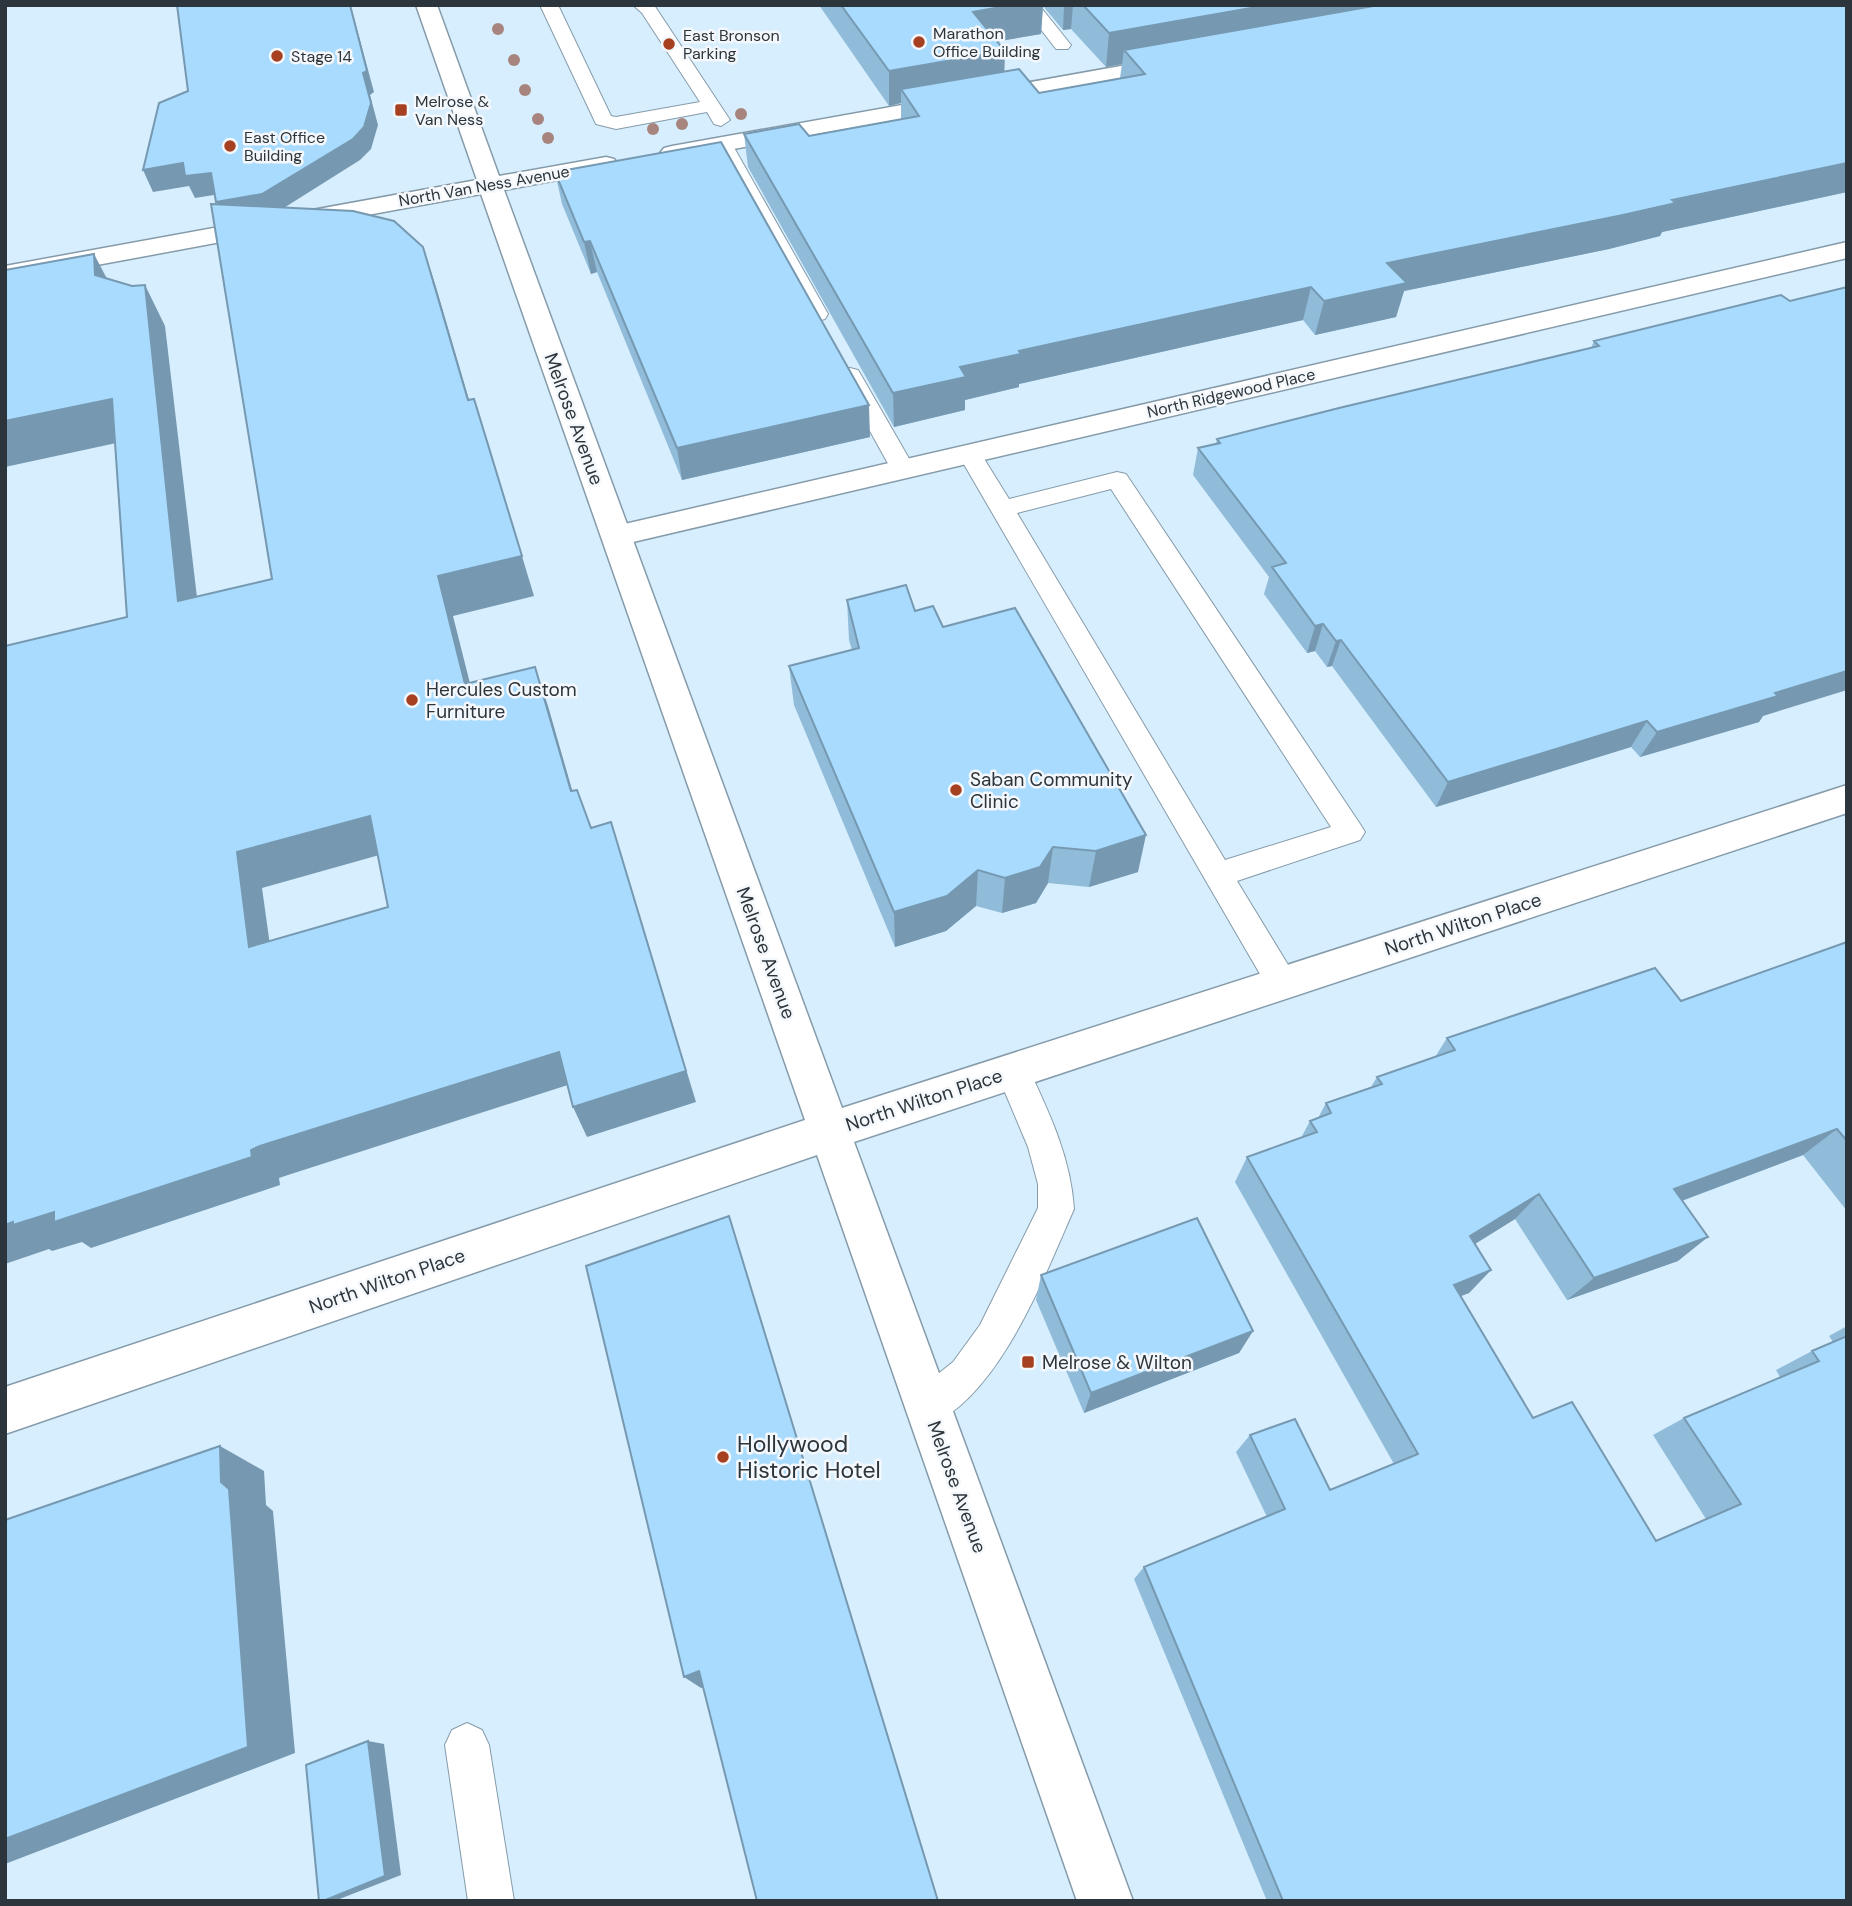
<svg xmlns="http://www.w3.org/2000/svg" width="1852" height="1906" font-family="'DM Sans',sans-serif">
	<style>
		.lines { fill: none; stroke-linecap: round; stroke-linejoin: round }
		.lane-casing { stroke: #859baa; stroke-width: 2 }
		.street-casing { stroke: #859baa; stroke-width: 3 }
		.secondary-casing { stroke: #859baa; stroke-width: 3 }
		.lane { fill: #fff; fill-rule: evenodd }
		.street { fill: #fff; fill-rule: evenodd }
		.secondary { fill: #fff; fill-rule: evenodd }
		.tree { fill: #a7857e }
		.wall { fill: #90bcda; fill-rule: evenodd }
		.shaded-wall { fill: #7699b1 }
		.building { fill: #a8dbfd; stroke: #7699b1; stroke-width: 2; fill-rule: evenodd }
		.poi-dot { fill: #a74020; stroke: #f4f8fc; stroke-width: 2.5 }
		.labels { text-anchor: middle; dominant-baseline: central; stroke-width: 5; stroke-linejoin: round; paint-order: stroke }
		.far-poi-label { font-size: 16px; fill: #2c353b; stroke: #f4f8fc; text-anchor: start }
		.far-street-label { font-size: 16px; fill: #2c353b; stroke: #f4f8fc }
		.street-label { font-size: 19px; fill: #2c353b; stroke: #f4f8fc }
		.poi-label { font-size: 19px; fill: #2c353b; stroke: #f4f8fc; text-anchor: start }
		.near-poi-label { font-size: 23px; fill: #2c353b; stroke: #f4f8fc; text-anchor: start }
	</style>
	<rect width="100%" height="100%" fill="#d7eefe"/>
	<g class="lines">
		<g class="lane-casing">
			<path id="lane" d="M540,5h18l53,111 5,1 84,-15 -58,-89 -9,-8h21l76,115 -9,6 -7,-2 -7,-12 -91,17 -20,-5z
				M1022,5h17l32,40 -3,4h-12z
				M722,138l10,6 96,170 -3,5 -8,2 -11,-7 -94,-170z
				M850,368l8,2 3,5 54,94 -3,6h-18l-3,-6 -52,-94 3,-5z
				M970,446l8,3 31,50 108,-27 9,2 234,350 5,8 -5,8 -123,41 56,92 5,10 -5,10 -11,4 -11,-4 -313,-539 4,-5zM1111,489l220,338 -106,33 -208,-347z
				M1013,1056l12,5c22,47 46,95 49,148 -30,68 -75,188 -146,217l-14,-5 -5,-14 5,-14 39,-31 27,-37 58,-117v-24l-10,-37 -32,-76 5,-10z
				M467,1723l15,7 7,15 25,156h-46l-23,-156 7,-15z"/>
		</g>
		<g class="street-casing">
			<path id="street" d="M1847,242v16l-1231,288 -11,-3 -4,-7 4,-7 11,-3z"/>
		</g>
		<g class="secondary-casing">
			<path id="secondary" d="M416,5h21l62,171 107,-19 8,2 4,5 -4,5 -8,2 -102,19 338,918 1005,-323v28l-993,329 279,759h-56l-260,-746 -812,279v-47l800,-267 -324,-926 -476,88v-16l472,-86z
				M1171,57l8,2 3,5 -3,5 -507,91 -8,-2 -4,-5 4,-5 8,-2z"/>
		</g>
		<use href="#lane" class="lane"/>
		<use href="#street" class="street"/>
		<use href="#secondary" class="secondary"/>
	</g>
	<g class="tree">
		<circle cx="498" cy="29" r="6"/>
		<circle cx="514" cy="60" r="6"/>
		<circle cx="525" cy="90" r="6"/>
		<circle cx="741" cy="114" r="6"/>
		<circle cx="538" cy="119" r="6"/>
		<circle cx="682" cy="124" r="6"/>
		<circle cx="653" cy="129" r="6"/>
		<circle cx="548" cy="138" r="6"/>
	</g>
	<path class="wall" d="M819,5h1028v187l-185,40 -2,4 -51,13 -205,42 -8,26 -81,18 -12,-15 -284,64v3l-54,13v10l-71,17 -146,-260 -4,-33 65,2 92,-17v-16l-12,3zM1043,6l20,24 8,-1 35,38 16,-3 -2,14 -81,15 -35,-22 -6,-30 43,-7z
		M555,172l315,265 -188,43 -85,-208 -6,2 -29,-70z
		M1781,295l-18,421 -4,6 -119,35 -9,-10 -195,60 -104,-141 -5,1 -12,-16 -8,2 -43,-59 5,-17 -76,-102 5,-27 18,-4 1,-5 374,-91 3,-7z
		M847,600l68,11 28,16 195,245 -49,15 -41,-4 -12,20 -34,10 -26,-7 -30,25 -51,16 -101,-242 -5,-39 63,-16 -3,-10z
		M1847,942v269l-44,-56 -121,46 -4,60 -111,39 -52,-81 -40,25 16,26 -22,23 -9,3 73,122 123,122 50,-21 -53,-84 31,-17 96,-41 -4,-7 36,-19 21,-9 -4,-6 18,-10v575h-580l-133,-322 10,-12 123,-50 -31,-65 14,-17 80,55 64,-26 -159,-282 12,-25 54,-19 9,-17 8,-3 8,-15 45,-16 6,-10 58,-20 12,-19 234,-37z
		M1041,1275l212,56 -14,22 -155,60 -48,-113z"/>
	<path class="shaded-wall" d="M350,5h7l-6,2 23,85 -4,3 8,30 -7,24 -11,11 -89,56 -45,8 -10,-22 147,-129z
		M1012,5h31l-2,29 -69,12 1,-34z
		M1064,5h9l-2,24 -8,1z
		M1268,5h185l-329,45 -2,14 -16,3 3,-34z
		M1005,51l-1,34 -103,4v14l-12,3v-35z
		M183,163l28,10 9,21 -25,4 -6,-12 -36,6 -10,-22z
		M1847,163v29l-185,40 -2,4 -51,13 -205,42 -8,26 -81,18 9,-34 63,-38z
		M590,241l7,31 -6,2 -7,-32z
		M423,247l13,40 45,154 -13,-41z
		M94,254l21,40 -20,-19z
		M145,285l20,41 37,314 -24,-39z
		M1311,287l-8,33 -284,64v3l-54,13v10l-71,17 -1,-34 67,-26 59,-16z
		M112,399l23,40 -130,28v-46z
		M869,405l1,32 -188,43 -5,-32z
		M487,440l47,156 -81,20 27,107 -15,-39 -27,-108z
		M1323,624l-8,27 -8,2 8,-27z
		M1341,640l-9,26 -5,1 9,-26z
		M535,667l13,39 35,122 -12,-37z
		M1847,671v19l-84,26 -4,6 -119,35 17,-25 118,-39z
		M1647,721l-16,26 -195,60 12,-25z
		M370,816l20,36 -128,36 13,93 -26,-34 -12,-95z
		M611,822l85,280 -109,35 -14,-30z
		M1146,835l-8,37 -49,15 7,-36z
		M1053,847l-5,36 -12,20 -34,10 3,-35z
		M978,870l-2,36 -30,25 -51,16 -1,-35z
		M559,1052l15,31 -286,92 -9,3 1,7 -189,63 -9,-6 -30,9 -3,-2 -44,15v-39l246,-75 9,-4z
		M1837,1129l-34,26 -157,59 28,-25z
		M1539,1194l-24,25 -66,41 21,-24z
		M1708,1237l-30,24 -111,39 27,-22z
		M1491,1270l-22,23 -36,14 21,-22z
		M1253,1331l-14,22 -155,60 7,-20z
		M220,1446l44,25 2,34 7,6 22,242 -290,111v-25l216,-357z
		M699,1671l16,11 -14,6 -17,-11z
		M368,1741l16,3 17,131 -64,25 -14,1z"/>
	<path class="building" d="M177,5h173l17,66 -4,2 8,30 -7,24 -11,12 -91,55 -46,8 -5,-29 -26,3 -2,-13 -40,7 16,-67 29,-12z
		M841,5h171l-39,7 32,39 -116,20z
		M1083,5h185l-159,28z
		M1379,5h468v158l-175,37 4,3 -53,12 -236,48 20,20 -83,18 -13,-14 -292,64 2,3 -61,13 6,10 -73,16 -149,-259 55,-10 10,12 110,-20 -18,-27 118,-20 20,24 106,-19 -21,-24z
		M721,142l148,263 -192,43 -87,-207 -6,1 -29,-70z
		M211,204l142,7 41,10 29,26 45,153 6,-1 48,157 -84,20 27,108 70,-17 36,124 6,-1 14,38 20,-6 75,249 -113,36 -14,-55 -299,94 -9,4 1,7 -198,65v-10l-41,13v-3l-8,3v-579l122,-29 -15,-218 -107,22v-151l89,-16 1,21 37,11 13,-1 33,316 94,-22zM370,816l18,91 -139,40 -12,-95z
		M1847,287v384l-72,22 3,3 -121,36 -10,-11 -199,61 -107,-142 -5,1 -13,-17 -8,2 -43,-59 14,-4 -88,-115 22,-5 -3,-4 122,-31 260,-62 -5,-5 187,-46 9,6z
		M906,585l9,26 18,-5 10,21 72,-19 131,227 -50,16 -43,-4 -13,20 -35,11 -27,-8 -31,26 -53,16 -105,-246 70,-18 -12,-48z
		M1847,942v199l-10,-12 -163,60 34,48 -114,41 -55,-84 -69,42 21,34 -37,15 79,133 39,-16 84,139 85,-37 -57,-86 135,-57 -7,-10 35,-15v565h-564l-139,-334 141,-58 -35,-74 45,-16 35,71 88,-36 -171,-297 70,-25 -7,-11 21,-8 -5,-10 56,-19 -5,-7 78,-27 -8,-12 208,-70 26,33z
		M729,1216l209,685h-181l-58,-230 -15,6 -98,-411z
		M1197,1218l56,113 -162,62 -50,-118z
		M220,1446l1,36 8,7 19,258 -243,92v-319z
		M368,1741l17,135 -62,25h-4l-13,-136z"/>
	<g class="poi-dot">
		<circle cx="919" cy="42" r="7"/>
		<circle cx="669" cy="44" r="7"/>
		<circle cx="277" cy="56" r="7"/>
		<rect x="394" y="103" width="14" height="14" rx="3.5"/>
		<circle cx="230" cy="146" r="7"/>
		<circle cx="412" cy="700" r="7"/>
		<circle cx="956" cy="790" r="7"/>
		<rect x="1021" y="1355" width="14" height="14" rx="3.5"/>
		<circle cx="723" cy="1457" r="7"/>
	</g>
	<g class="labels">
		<g class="far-poi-label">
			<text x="933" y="33">Marathon<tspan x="933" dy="18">Office Building</tspan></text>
			<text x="683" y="35">East Bronson<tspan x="683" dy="18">Parking</tspan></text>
			<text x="291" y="56">Stage 14</text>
			<text x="415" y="101">Melrose &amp;<tspan x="415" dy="18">Van Ness</tspan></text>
			<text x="244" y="137">East Office<tspan x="244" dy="18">Building</tspan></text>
		</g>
		<g class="far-street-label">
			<text transform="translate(484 186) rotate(-10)">North Van Ness Avenue</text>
			<text transform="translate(1231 393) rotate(-13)">North Ridgewood Place</text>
		</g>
		<g class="street-label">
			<text transform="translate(574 419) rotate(70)">Melrose Avenue</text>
			<text transform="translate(1463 924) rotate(-18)">North Wilton Place</text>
			<text transform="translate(766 953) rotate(70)">Melrose Avenue</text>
			<text transform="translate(924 1100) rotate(-18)">North Wilton Place</text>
			<text transform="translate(387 1281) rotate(-19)">North Wilton Place</text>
			<text transform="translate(957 1487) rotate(70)">Melrose Avenue</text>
		</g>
		<g class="poi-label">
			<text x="426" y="689">Hercules Custom<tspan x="426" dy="22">Furniture</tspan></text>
			<text x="970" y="779">Saban Community<tspan x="970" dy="22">Clinic</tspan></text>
			<text x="1042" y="1362">Melrose &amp; Wilton</text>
		</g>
		<g class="near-poi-label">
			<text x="737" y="1444">Hollywood<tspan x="737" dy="26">Historic Hotel</tspan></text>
		</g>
	</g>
	<rect width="1852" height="1906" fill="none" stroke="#2c353b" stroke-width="14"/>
</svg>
